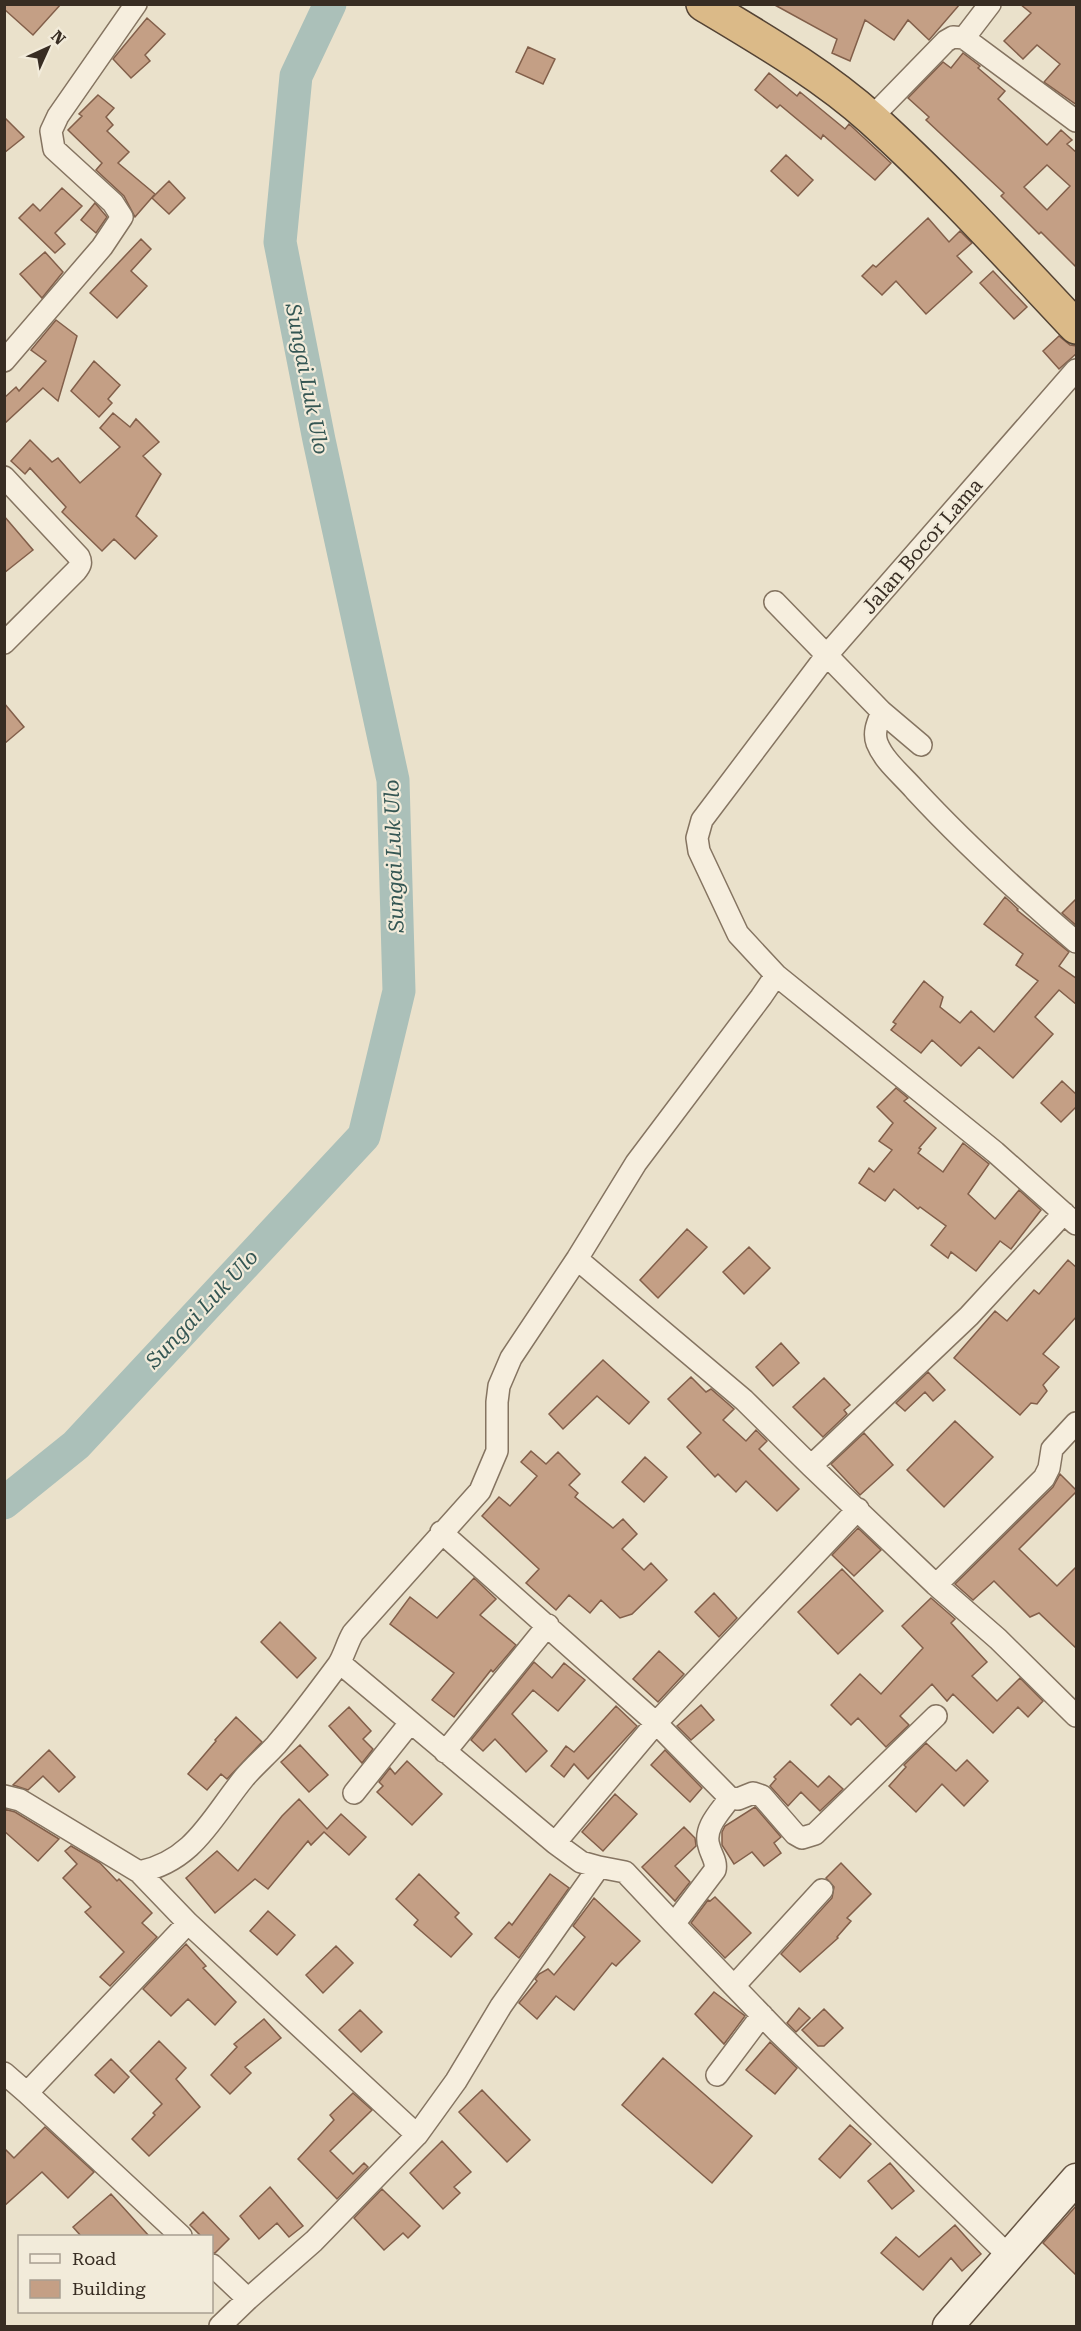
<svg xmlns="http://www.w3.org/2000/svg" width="1081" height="2331" font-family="'Roboto Serif',serif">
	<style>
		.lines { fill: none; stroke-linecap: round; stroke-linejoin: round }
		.river { stroke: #abc0b9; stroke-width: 33 }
		.building { fill: #c49f85; stroke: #825f4a; stroke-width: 1.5; fill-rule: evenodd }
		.minor-casing { stroke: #857461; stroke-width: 24 }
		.secondary-casing { stroke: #675544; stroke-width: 33 }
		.trunk-casing { stroke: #544334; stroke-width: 36 }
		.minor { stroke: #f6eede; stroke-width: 21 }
		.secondary { stroke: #f6eede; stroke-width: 30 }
		.trunk { stroke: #dbba88; stroke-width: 33 }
		.labels { text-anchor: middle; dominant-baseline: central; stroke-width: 4.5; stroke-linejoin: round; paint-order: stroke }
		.street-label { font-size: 20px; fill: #382d23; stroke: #f2ebda }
		.water-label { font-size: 21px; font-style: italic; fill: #345653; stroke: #f2ebda }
	</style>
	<rect width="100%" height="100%" fill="#eae1cb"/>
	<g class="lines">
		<path class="river" d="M4,1503l72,-58 288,-309 35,-145 -6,-211 -74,-340 -39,-198 16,-166 34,-72"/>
	</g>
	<path class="building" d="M4,4h57l-28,31 -29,-26z
		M773,4h187l-31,36 -21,-20 -14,20 -29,-20 -15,41 -18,-8 5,-14z
		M1020,4h57v101l-33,-23 16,-18 -23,-19 -14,14 -19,-18 27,-28z
		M147,18l18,16 -20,21 5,6 -19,17 -18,-19z
		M528,47l27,12 -12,25 -27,-12z
		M963,53l17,13 -2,2 27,23 -7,8 49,46 14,-15 11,10 -5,4 10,9v115l-36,-36 -2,2 -38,-38 3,-3 -78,-73 3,-3 -21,-19 35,-36 8,6zM1047,165l23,21 -23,24 -23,-23z
		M769,73l28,23 3,-4 45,37 4,-5 42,39 -16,17 -52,-45 -2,4 -41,-34 -3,3 -22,-18z
		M98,95l16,13 -8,9 7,8 -6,6 22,21 -11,11 37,31 -20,23 -11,-21 -28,-26 6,-7 -34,-33 14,-14 -3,-2z
		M4,117l20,20 -20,16z
		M786,155l27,25 -15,16 -27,-25z
		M169,181l16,17 -16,16 -17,-16z
		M62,188l20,18 -27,27 10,11 -10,9 -36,-35 14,-14 7,7z
		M95,203l12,14 -11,16 -15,-13z
		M928,218l21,24 11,-11 12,12 -15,13 15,16 -46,42 -30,-33 -14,14 -20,-19 11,-11 3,2z
		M141,239l10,10 -20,22 16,15 -30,32 -27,-25z
		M45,252l18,20 -21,26 -22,-24z
		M993,271l34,36 -13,12 -34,-36z
		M56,320l21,16 -19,65 -15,-13 -39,36v-26l12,-11 3,4 27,-30 -15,-11z
		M1059,336l11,9 7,1v7l-18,16 -16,-18z
		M94,361l26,24 -12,14 4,4 -13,14 -28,-26z
		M113,413l17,14 6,-8 23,23 -16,14 18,18 -25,42 21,20 -22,23 -21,-20 -12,12 -40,-39 4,-5 -36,-39 -5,6 -14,-13 19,-21 22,22 6,-4 22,25 40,-36 -20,-19z
		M4,516l29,34 -29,23z
		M4,703l20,24 -20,17z
		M1005,897l13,12 -1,1 52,42 -10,14 18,13v26l-18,-15 -24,27 18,17 -40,44 -34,-31 -18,19 -29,-26 -11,13 -30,-23 5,-6 -3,-2 31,-41 19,16 -3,10 20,16 11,-12 23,21 44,-51 -22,-16 7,-11 -39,-30z
		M1077,898v28l-15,-13z
		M1062,1081l15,14v11l-16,16 -20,-19z
		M896,1088l12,10 -4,3 32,27 -17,20 2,1 -3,4 25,19 20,-29 26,21 -21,30 27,25 24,-29 22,20 -30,39 -11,-8 -24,30 -25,-19 -3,6 -17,-13 15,-19 -26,-19 -2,2 -24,-20 -9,12 -26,-18 10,-15 5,4 18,-22 -13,-9 14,-18 -16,-16z
		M687,1229l20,18 -49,51 -18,-18z
		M749,1247l21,21 -26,26 -21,-22z
		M1068,1260l9,8v48l-34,38 16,13 -16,18 4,6 -10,13 -6,-1 -11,12 -66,-57 41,-47 12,10 27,-31 5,4z
		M781,1343l18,20 -26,23 -17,-19z
		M603,1360l46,42 -20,22 -32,-28 -34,33 -14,-15z
		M928,1372l17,18 -12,11 -8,-9 -20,19 -9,-8z
		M691,1377l15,15 5,-3 23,20 -11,11 23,21 10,-11 11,11 -8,8 40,40 -22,22 -31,-30 -10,11 -18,-18 -3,3 -28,-30 14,-14 -33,-34z
		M824,1378l26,27 -6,5 3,4 -24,23 -30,-30z
		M955,1421l38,36 -49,50 -37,-37z
		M864,1433l29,32 -33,30 -29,-31z
		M531,1451l15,13 12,-12 22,22 -11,11 9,8 -3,4 38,31 10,-9 14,15 -15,15 22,21 7,-7 16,17 -35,34 -12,4 -19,-18 -11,13 -21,-18 -13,15 -30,-27 13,-14 -57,-53 17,-19 11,9 27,-30 -16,-14z
		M645,1457l22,20 -23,25 -22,-20z
		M1060,1474l17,17 -58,58 38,37 20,-20v83l-38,-36 -9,4 -36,-36 -21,19 -18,-16 98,-97z
		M858,1528l23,22 -27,26 -22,-21z
		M842,1569l41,42 -45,43 -40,-42z
		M474,1578l22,21 -16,16 36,30 -23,27 -2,-2 -37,47 -22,-17 22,-27 -64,-49 20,-27 27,21z
		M714,1593l23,25 -18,19 -24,-25z
		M931,1598l24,21 -4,4 36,39 -15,14 25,25 23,-23 23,23 -15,16 -10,-10 -25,26 -40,-39 -6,7 -15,-17 -32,32 9,9 -23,22 -28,-29 -7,7 -20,-20 29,-31 21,20 42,-46 -21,-22z
		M280,1622l36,36 -19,20 -36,-36z
		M659,1651l25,23 -26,28 -25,-23z
		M534,1662l18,16 12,-15 21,17 -27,31 -25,-21 -21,24 35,37 -21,21 -31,-33 -12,12 -12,-11z
		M701,1705l13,15 -23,20 -14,-14z
		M616,1706l21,20 -49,53 -14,-15 -10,13 -13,-11 15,-20 8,6z
		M349,1707l22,24 -8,8 10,10 -11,14 -33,-37z
		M236,1717l26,25 -35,37 -6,-5 -14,16 -19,-16 28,-33 -1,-1z
		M926,1743l30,28 11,-11 21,21 -24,25 -22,-22 -26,28 -27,-26 17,-19 -2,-2z
		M300,1745l28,30 -19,17 -28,-30z
		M49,1750l26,27 -16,15 -16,-16 -15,14 -15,-5z
		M665,1750l37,38 -12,14 -39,-37z
		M407,1761l35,33 -30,31 -35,-33 6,-6 -4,-4 11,-14 5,6z
		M790,1761l28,26 11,-11 14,13 -23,22 -19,-19 -13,14 -18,-20 6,-7 -2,-2z
		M615,1794l22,20 -34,37 -21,-19z
		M299,1799l28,30 14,-15 25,23 -17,18 -25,-23 -13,13 -3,-4 -40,48 -13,-10 -40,34 -29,-35 31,-27 21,20 44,-55z
		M755,1807l26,30 -7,6 7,10 -17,13 -12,-14 -18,12 -12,-19v-13l3,-6z
		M4,1809l11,3 44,27 -21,22 -34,-30z
		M684,1827l11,11 1,8 -21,20 15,16 -15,19 -33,-34z
		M71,1846l29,17 17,18 2,-2 33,34 -10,10 15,14 -47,49 -10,-9 24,-25 -39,-40 6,-5 -28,-29 14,-14 -12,-13z
		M841,1863l30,31 -24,24 4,3 -14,16 1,1 -38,34 -19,-18 51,-56 2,-11 -8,-9z
		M419,1874l40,39 -4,4 17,17 -21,23 -37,-32 4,-5 -22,-21z
		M550,1874l19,14 -50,70 -24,-20 14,-16 3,3z
		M715,1897l36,36 -26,25 -34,-35 17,-23 2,1z
		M594,1898l46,43 -24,25 -4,-3 -38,47 -18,-14 -19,23 -18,-16 18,-22 -2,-2 4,-5 9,-5 6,6 31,-38 -12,-11z
		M268,1911l27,24 -18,20 -27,-24z
		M186,1944l20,22 -3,2 33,34 -21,23 -27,-26 -17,17 -28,-27z
		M336,1946l17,17 -30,30 -17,-18z
		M714,1992l31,24 -21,28 -29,-30z
		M799,2008l11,10 -14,14 -9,-9z
		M824,2009l19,19 -19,18h-6l-16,-16z
		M360,2010l22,22 -21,20 -22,-22z
		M264,2019l17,19 -36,29 6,6 -21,21 -19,-19 26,-28 -3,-3z
		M159,2041l27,27 -10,11 24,28 -51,49 -17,-17 23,-24 -2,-2 9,-9 -32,-33z
		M770,2042l27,26 -22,26 -29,-24z
		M663,2058l89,78 -40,47 -90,-78z
		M111,2059l18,18 -15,16 -19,-18z
		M482,2090l48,50 -23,22 -48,-50z
		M353,2093l19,17 -42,41 23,23 11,-11 4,4 -31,32 -39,-40 36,-39 -4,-5z
		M850,2125l21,19 -31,34 -21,-19z
		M45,2127l49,45 -26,26 -26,-26 -38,34v-58l10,10z
		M442,2141l29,31 -17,15 6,6 -17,16 -33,-36z
		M890,2163l24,28 -22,18 -24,-28z
		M270,2187l33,39 -14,11 -12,-14 -18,16 -19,-23z
		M382,2189l38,37 -12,12 -5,-5 -19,17 -30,-32z
		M111,2194l38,42h-68l-8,-9z
		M1077,2205v71l-34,-33z
		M203,2212l26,27 -14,14h-3v-17h-11l-11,-11z
		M955,2225l26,29 -19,17 -11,-13 -28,32 -42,-37 15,-16 23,20z"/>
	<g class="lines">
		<g class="minor-casing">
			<path id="minor" d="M990,4l-26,34 112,83
				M871,118l75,-77 7,-4 11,1
				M4,361l98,-114 20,-30 -9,-14 -59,-54 -3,-18 7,-15 78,-112
				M4,477l75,80c3,6 1,9 -3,14l-72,72
				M775,602l107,110 39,33
				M882,712c-4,10 -9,20 -5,31 7,18 25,32 38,47 50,54 105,104 161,152
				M776,975l219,177 81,72
				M577,1259l167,141 67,66 125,119 62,54 78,77
				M811,1466l158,-150 95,-103
				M441,1532l215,191 74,75 8,1 15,-6 9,3 33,38 7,4 13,-4 121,-118
				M936,1585l108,-107 5,-10 3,-19 24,-26
				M445,1752l103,-127
				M354,1793l56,-70
				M4,1796l16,4 119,72c55,-11 73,-55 105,-94 10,-12 22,-22 32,-33 21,-25 42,-53 62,-80 6,-9 9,-22 15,-32l127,-142 17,-40v-49l2,-16 12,-28 66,-99 59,-96 125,-166 15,-22 -38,-41 -39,-83 -2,-13 5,-18 124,-164 250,-286
				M555,1843l101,-120 202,-214
				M599,1867l26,5 49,52 41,-54c2,-9 -4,-15 -6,-24 -6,-18 11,-34 21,-48
				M139,1872l49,51 229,212
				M674,1924l104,108 231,224
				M734,1986l88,-96
				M4,2073l23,20
				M717,2075l45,-60
				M181,2236l-154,-143 161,-170
				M212,2265l36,34
				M220,2326l28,-27 66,-58 103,-106 39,-54 45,-75 98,-139 -18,-5 -26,-19 -215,-180"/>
		</g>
		<g class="secondary-casing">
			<path id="secondary" d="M948,2326l128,-147"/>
		</g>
		<g class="trunk-casing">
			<path id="trunk" d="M703,4c58,35 119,70 169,115 72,65 138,138 204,208"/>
		</g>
		<use href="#minor" class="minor"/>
		<use href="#secondary" class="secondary"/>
		<use href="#trunk" class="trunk"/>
	</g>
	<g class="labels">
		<g class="street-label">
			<text transform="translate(922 546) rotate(-49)">Jalan Bocor Lama</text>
		</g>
		<g class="water-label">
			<text transform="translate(307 379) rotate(79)">Sungai Luk Ulo</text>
			<text transform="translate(394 856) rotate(-92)">Sungai Luk Ulo</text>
			<text transform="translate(202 1309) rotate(-47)">Sungai Luk Ulo</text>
		</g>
	</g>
	<rect width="1081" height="2331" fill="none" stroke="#382d23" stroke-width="12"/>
	<rect x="18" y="2235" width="195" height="78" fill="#f2ebda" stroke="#a89f91" stroke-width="1.5"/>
	<rect x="30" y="2254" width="30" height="9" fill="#f6eede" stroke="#a89f91" stroke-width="1.5"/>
	<text x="72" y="2265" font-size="18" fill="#382d23">Road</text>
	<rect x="30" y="2280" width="30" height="18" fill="#c49f85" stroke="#a89f91" stroke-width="1.5"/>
	<text x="72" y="2295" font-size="18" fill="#382d23">Building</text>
	<g transform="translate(48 48) rotate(45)" stroke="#f2ebda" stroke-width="4.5" paint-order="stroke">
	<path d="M0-4.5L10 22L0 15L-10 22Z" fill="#382d23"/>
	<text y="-9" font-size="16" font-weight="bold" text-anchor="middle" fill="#382d23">N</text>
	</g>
</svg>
